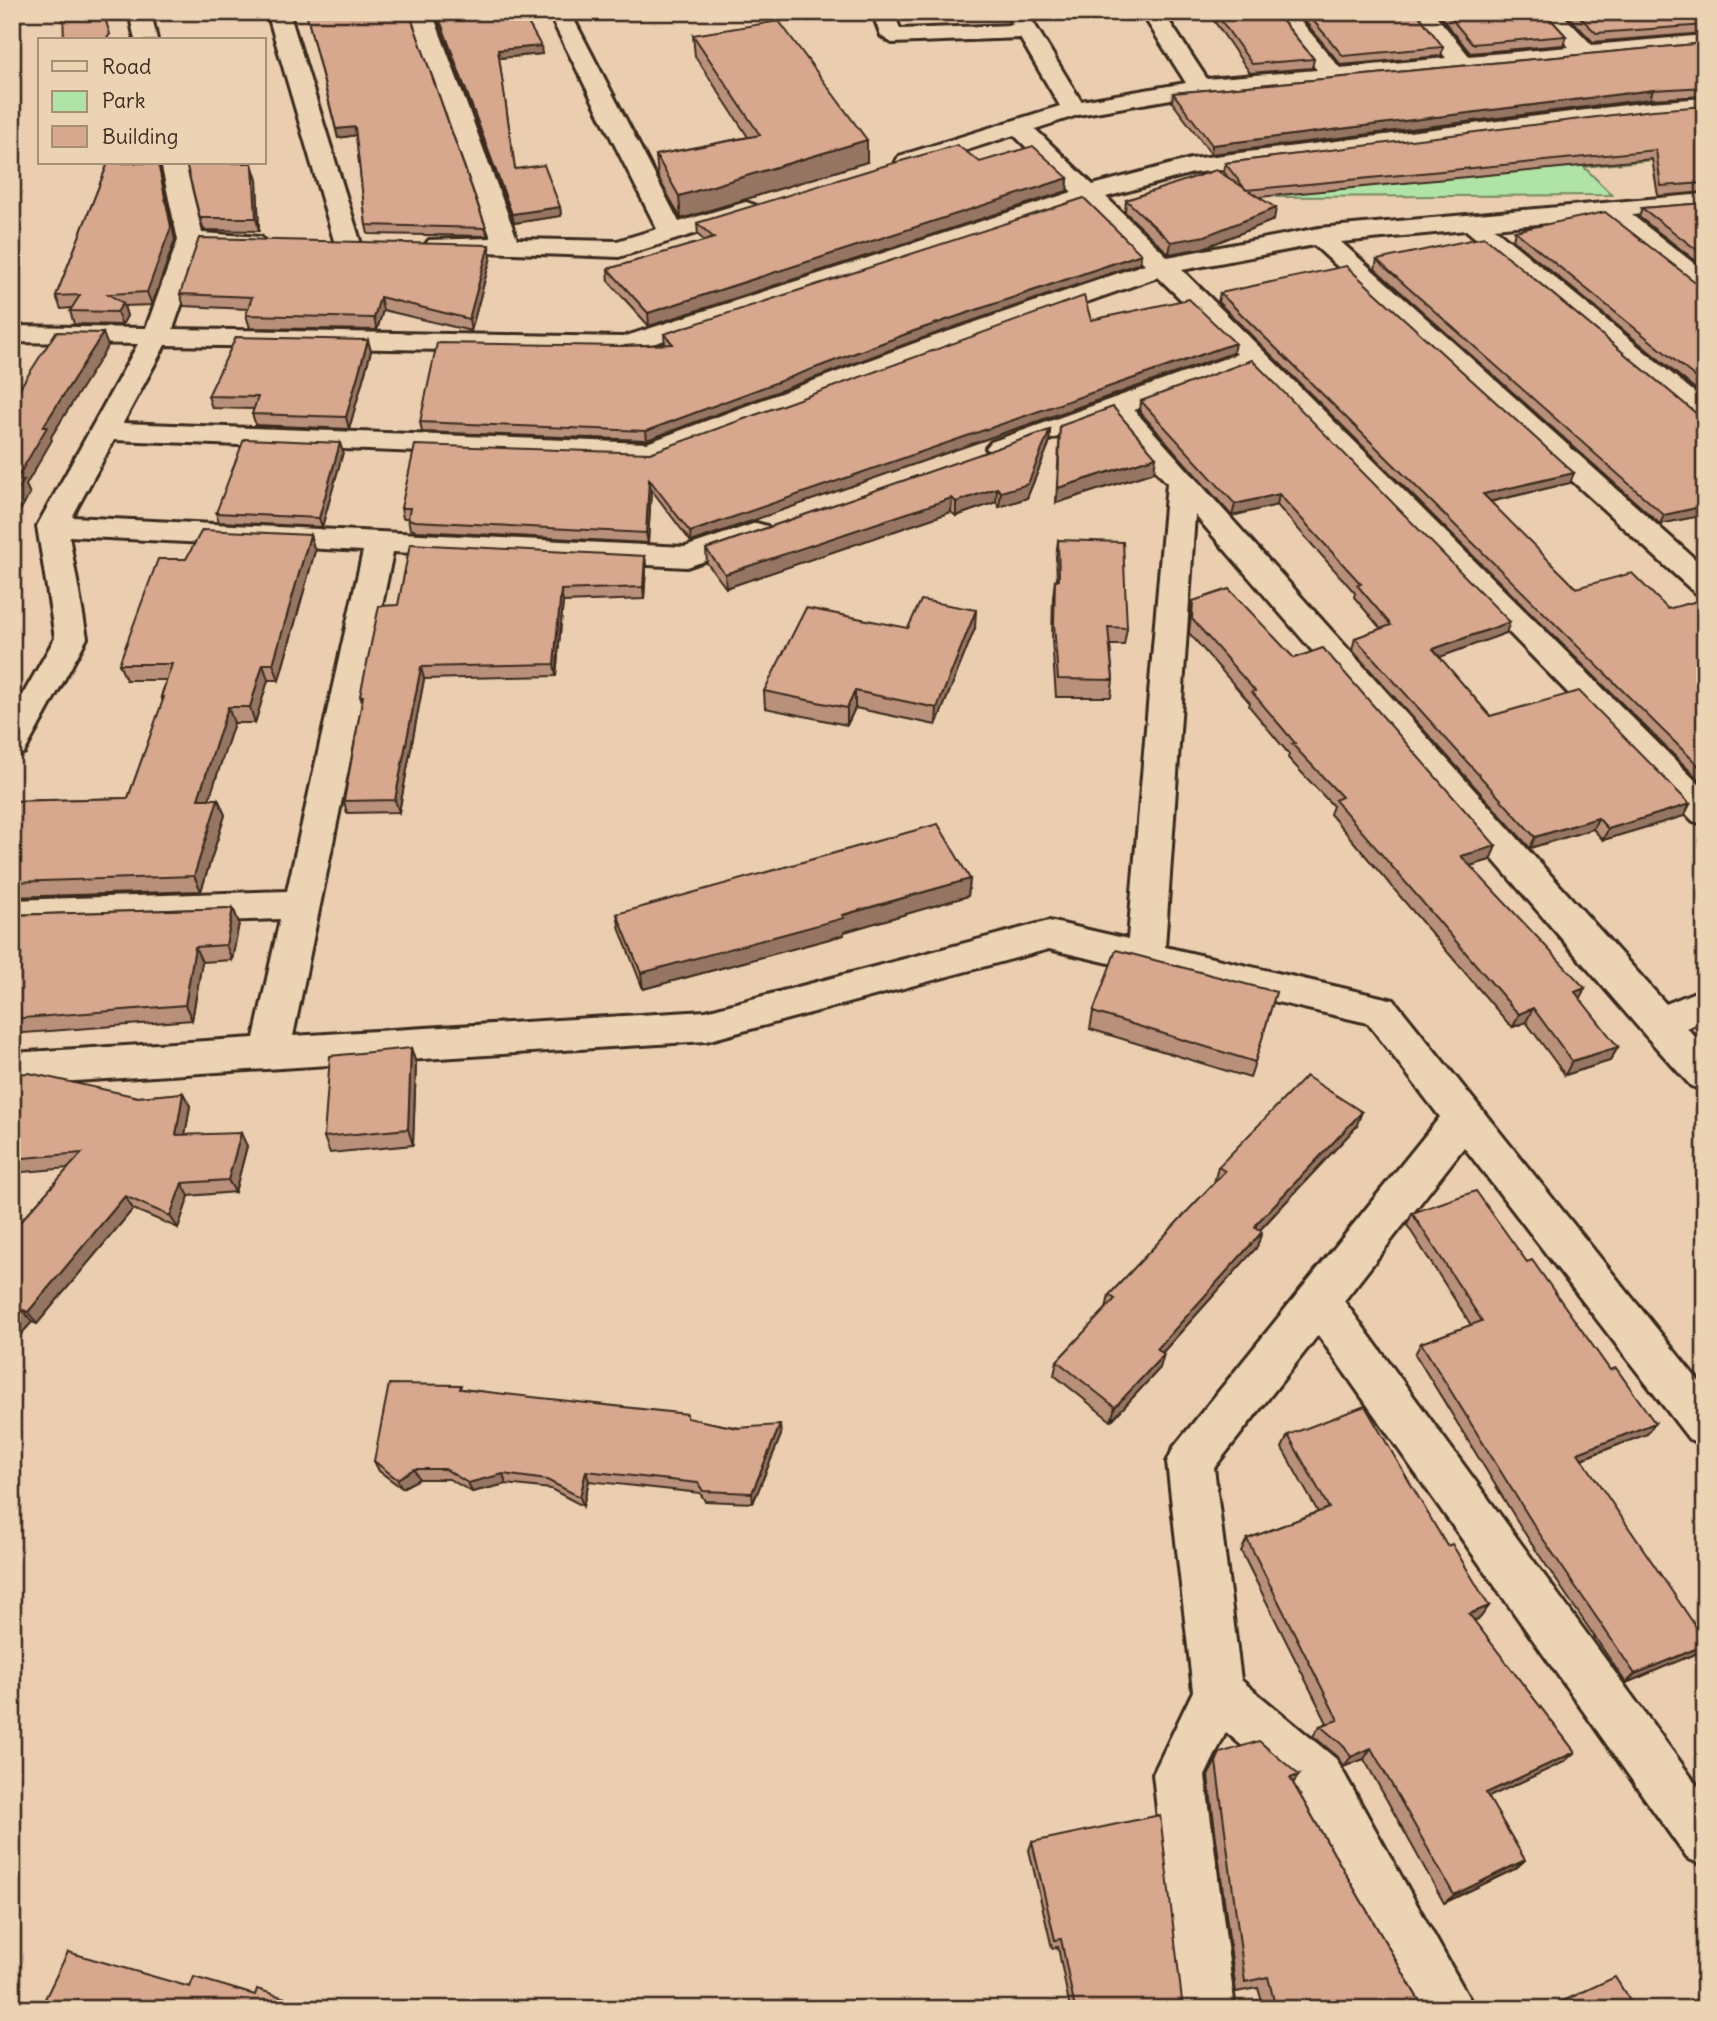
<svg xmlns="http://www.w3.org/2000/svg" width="1717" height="2021" font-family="Delius,sans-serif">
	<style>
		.green { fill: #b0e4a6; stroke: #768762; stroke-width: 2 }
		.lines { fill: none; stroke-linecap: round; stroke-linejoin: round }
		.minor-casing { stroke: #3b2a1e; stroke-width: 6 }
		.minor { fill: #ebd3b3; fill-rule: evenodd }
		.wall { fill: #b9907a; stroke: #3b2a1e; stroke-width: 2 }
		.shaded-wall { fill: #967663; stroke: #3b2a1e; stroke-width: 2 }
		.building { fill: #d7a88e; stroke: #3b2a1e; stroke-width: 2 }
	</style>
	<rect width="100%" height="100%" fill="#ebceaf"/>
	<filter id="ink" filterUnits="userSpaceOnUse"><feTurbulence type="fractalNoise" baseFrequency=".0143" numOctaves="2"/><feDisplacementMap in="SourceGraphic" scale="14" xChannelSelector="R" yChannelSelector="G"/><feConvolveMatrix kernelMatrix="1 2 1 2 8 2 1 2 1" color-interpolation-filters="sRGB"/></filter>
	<g filter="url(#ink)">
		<path class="green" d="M1607,101l57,58 -80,8 28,28 -335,2 -21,-72z"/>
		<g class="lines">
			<g class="minor-casing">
				<path id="minor" d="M129,12h22l6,28h-22z
					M267,12h22l72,232 -4,5h-18l-4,-5z
					M410,12h22l85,227 100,2 40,-12 -109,-217h22l109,210 67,-20 9,3 4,5 -4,5 -136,42 -190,-7 -4,-5 4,-5 62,-2z
					M872,12h22l6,17 113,-4 -8,-13h22l54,89 105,-18 -45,-71h22l44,67 110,-9 -47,-58h23l47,56 106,-10 -36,-46h23l36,44 100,-9 -32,-35h23l32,33 113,-10v14l-505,45 -122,21 -43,14 58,56 98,-26 459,-57 55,-4v14l-55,4 -457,57 -87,24 62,60 151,-29 386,-34v15l-73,6 73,57v21l-9,-2 -93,-73 -109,10 211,173v24l-10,-3 -229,-192 -125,12 364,326v27l-11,-3 -380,-347 -132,25 523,520v35l-12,-4 -442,-453 -117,42 532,594 39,-16v32l-18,8 18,20v43l-14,-5 -46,-51 -450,-520 -30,432 229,53 311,389v56l-16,-6 -225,-292 -120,154 361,495v70l-18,-8 -369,-523 -104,133 27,212 95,79 139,250h-57l-118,-214 -74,-63 -21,44 30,233h-56l-26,-235 40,-83 -26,-229 7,-15 266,-330 -72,-94 -319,-74 -343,92 -694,44v-32l242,-15 26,-119 -268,9v-28l275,-9 76,-340 -294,-15 18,102 -63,115 -12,4v-43l43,-76 -18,-112 101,-182 -126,-2v-16l134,2 32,-88 -17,-77h24l17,70 59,4 4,5 -4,5 -60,1 -28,81 450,8 449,-145 -58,-57 -97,31h-18l-3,-5 3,-5 161,-50 -40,-68 -128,5 -11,-7zM1084,204l61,60 -230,79 -268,100 -524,-20 42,-78 460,8zM1158,277l79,77 -246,88 -5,6 5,6 10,3 110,-39 56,65 -39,456 -79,-18 -343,90 -413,25 100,-484 294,15 80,-27 4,-7 -4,-7 -11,-3 -71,24 -613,-30 42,-77 536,21 285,-106z"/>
			</g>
			<use href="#minor" class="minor"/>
		</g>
		<path class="wall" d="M306,12l180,216 1,8 -119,-2 -2,-9 -10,-90 -18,3z
			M435,12h87l20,42 -43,4 16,111 45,38 1,9 -47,7z
			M1208,12h67l39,47 -2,9 -62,5z
			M1297,12h119l27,35 -2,9 -100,9z
			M1437,12h107l22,24 -3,9 -93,8z
			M1564,12h141v21l-112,9z
			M693,35l174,127 -186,57 -23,-42 -2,-22 92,-18 -53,-81z
			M1705,43v53l-55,3 -439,55 -39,-52 1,-9z
			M1705,106v86l-47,4 -6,-37 -393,38 15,23 -71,28 -34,6 -44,-42 1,-12 103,-21 -5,-7 1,-9z
			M980,162l88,16 -1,13 -418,135 -40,-44 -1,-13 97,-28 -7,-6 -1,-12z
			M108,163h51l16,77 -23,65 -28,1 3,10 -5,9 -48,-1 -4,-13 2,-3 -11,1 -5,-13z
			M257,180l2,51 -55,-1 -4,-12z
			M1705,203v65l-66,-51 3,-9z
			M1515,231l190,54v112l-192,-157z
			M1141,254l-1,9 -226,78 -267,99 -225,-8 -2,-10 204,-76 41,-2 -1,-10z
			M491,257l-20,74 -88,-21 -6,20 -127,-2 -4,-13 2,-6 -64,-3 -4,-12z
			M1377,260l320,154 8,2v99l-45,9 -285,-255z
			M1220,293l350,190 -80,19 86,86 92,21 37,-10v187l-487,-484z
			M1091,320l142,33 -542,189 -40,-53 -3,54 -231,-12 -7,-2 -2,-11h-5l-2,-10 249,-55z
			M371,351l-22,78 -93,-4 -4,-11 2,-5 -42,-1 -4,-12z
			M1141,401l365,232 -67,24 51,59 200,88 -6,12 -81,24 -10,-11 -63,19 -178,-198 3,-12 26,-9 -27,-32 1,-4 -78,-88 -45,11 -92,-104z
			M1060,426l94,46 -98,31z
			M1050,430l-1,14 -22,54 -28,9 -3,-5 -40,14 -5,-4 -225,76 -19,-25 -1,-14z
			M343,452l-21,75 -103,-5 -3,-9z
			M310,535l5,16 -36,129h-11l-13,43h-21l-25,76h9l7,16 -24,76 -189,6v-96l116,-3 35,-97 -2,-4 5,-17h-40l-7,-16 67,-105z
			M1058,540l69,88 -3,17h-14l3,35 -2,17h-55l-4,-57 1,-43 2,-17h2l-1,-23z
			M645,556l1,12 -2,31 -81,3 -7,74 -132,3 -25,133 -52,1 -3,-12 18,-99 -2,-6 38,-91z
			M1193,601l101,57 196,202 -20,6 148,181 -8,14 -45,14 -39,-53 -13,5 -6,-5 -177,-208 3,-8 -45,-48 1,-4 -40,-48 1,-3 -61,-70 2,-18z
			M908,628h67l-39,97 -81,-17 -8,17 -82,-17 -1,-17z
			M970,879l-2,17 -124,36v3l-201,54 -23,-59 -3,-16z
			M233,908l6,15 -7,37 -30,2 -10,58 -180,14v-119z
			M1276,992l-26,86 -160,-49 3,-17z
			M411,1048l5,16 -3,81 -83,8 -6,-16z
			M12,1074l126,23 45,-4 7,13 -5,29 62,11 -12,46 -46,4 -11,32 -45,-19 -96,115 -5,-2 -20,22v-113l57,-63 -57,5z
			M1356,1127l-96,103 -3,17 -95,106 -2,15 -49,53 -57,-46 3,-14 49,-52 3,-14 105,-112 4,-16z
			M1412,1213l235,221 -65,25 115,194 -71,30 -97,-143 -114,-186 6,-11 50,-18 -64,-100z
			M463,1389l225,30 93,16 -28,68 -48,-2 -5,-8 -111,-12 -6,25 -32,-17 -45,-5 -34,8 -23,-13h-30l-17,9 -23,-17 -5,-10z
			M1288,1435l159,111 42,60 -9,12 -6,3 101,131 -11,10 -76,35 37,63 -10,9 -71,34 -80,-144 -21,8 -5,-10 -25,-21 7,-10 7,-3 -86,-172 6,-12 71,-27 -36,-64z
			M1220,1753l73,30 131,226h-160l-6,-21 -22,4 -28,-216z
			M1032,1842l151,167h-113l-12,-62 -6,1 -23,-98z"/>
		<path class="shaded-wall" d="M541,46l1,8 -43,4 -1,-8z
			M1653,90l-3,9 -439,55 1,-9z
			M355,127l2,8 -19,3 -2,-9z
			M867,140v22l-186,57 -2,-23z
			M158,163h1l16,77 -23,65 -5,-13z
			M253,167l4,13 2,51 -3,-13z
			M1068,178l-1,13 -418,135 -1,-13z
			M560,207l1,9 -47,7 -2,-9z
			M1276,208l-2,12 -71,28 -34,6 2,-12z
			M489,245l2,12 -20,74 -2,-12z
			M1141,254l-1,9 -226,78 -267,99 -1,-9 268,-100z
			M380,297l3,13 -6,20 -3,-12z
			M123,303l4,13 -5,9 -5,-13z
			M103,333l5,13 -57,91 1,3 -26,45 4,9 -18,30v-24l4,-20 27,-53z
			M368,340l3,11 -22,78 -3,-12z
			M1235,343l-2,10 -542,189 -1,-10z
			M1050,430l-1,14 -22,54 -28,9 2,-15z
			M340,443l3,9 -21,75 -3,-9z
			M1156,457l-2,15 -98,31 2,-15z
			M1574,473l-4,10 -90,21 3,-10z
			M649,479l2,10 -3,54 -2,-10z
			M997,488l-1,14 -40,14v-14z
			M1279,494l-2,11 -45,11 3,-12z
			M952,498l-1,14 -225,76 -1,-14z
			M1705,506v9l-45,9 4,-9z
			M310,535l5,16 -36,129 -6,-16z
			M645,556l1,12 -2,31 -1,-12z
			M561,590l2,12 -7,74 -2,-12z
			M976,610l-1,18 -39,97 1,-17z
			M1510,622l-4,11 -77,28 4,-12z
			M263,664l5,16 -13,43 -5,-16z
			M421,667l3,12 -25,133 -4,-12z
			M855,691v17l-8,17v-17z
			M228,707l6,16 -30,92 -6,-16z
			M218,799l7,16 -24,76 -7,-15z
			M1690,804l-6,12 -81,24 5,-11z
			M1598,818l-5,11 -63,19 5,-11z
			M1496,846l-6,14 -34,10 5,-14z
			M970,879l-2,17 -124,36v3l-201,54 -2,-16z
			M233,908l6,15 -7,37 -6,-15z
			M195,947l7,15 -10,58 -7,-15z
			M1585,988l-7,14 -3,-10z
			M1533,1008l-7,14 -13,5 6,-13z
			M1618,1047l-8,14 -45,14 7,-14z
			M411,1048l5,16 -3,81 -5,-16z
			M183,1093l7,13 -7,42 -7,-13z
			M1362,1112l-6,15 -104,111 -2,4 7,-19z
			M241,1133l6,13 -12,46 -7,-12z
			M182,1183l7,13 -11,32 -8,-12z
			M125,1196l8,13 -96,115 -9,-12z
			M1262,1232l-5,15 -104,116 4,-14z
			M23,1310l9,12 -20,22v-22z
			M1164,1354l-4,14 -49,53 4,-14z
			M1655,1423l-8,11 -77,29 8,-10z
			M780,1425l1,10 -28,68 -1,-10z
			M414,1469l5,10 -17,9 -5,-9z
			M586,1471l3,10 -6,25 -3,-9z
			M503,1474l3,10 -34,8 -4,-9z
			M1489,1606l-9,12 -20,8 9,-12z
			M1705,1645v1l-8,7 -71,30 9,-9z
			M1371,1748l-7,11 -21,8 8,-10z
			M1575,1752l-11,10 -88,41 10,-10z
			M1299,1775l-10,14 1,-11z
			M1525,1860l-10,9 -71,34 10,-8z"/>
		<path class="building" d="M63,12h40l7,22 -4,6h-42z
			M306,12h103l77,216 -120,-3 -11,-98 -19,2z
			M437,12h85l19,34 -43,4 17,119 29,-4 16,42 -48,7z
			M1215,12h60l39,47 -62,5z
			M1306,12h110l27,35 -100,9z
			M1446,12h98l22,24 -94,8z
			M1575,12h130v13l-109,8z
			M779,21l88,119 -188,56 -23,-41 104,-20 -67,-100z
			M1705,43v44l-52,3 -441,55 -39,-52z
			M1705,106v77l-44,3 -5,-36 -410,40 -21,-27 428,-53z
			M957,145l23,17 53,-16 35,32 -420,135 -40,-44 106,-31 -17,-15 183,-56z
			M108,163h50l13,64 -24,65 -39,2 15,9 -6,9 -47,-1 10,-16 -24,1z
			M186,163h66l1,4 3,51h-56z
			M1216,170l60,38 -71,28 -34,6 -45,-42z
			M1084,198l57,56 -227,77 -268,100 -226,-9 17,-79 187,3 49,-2 -9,-10z
			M1705,203v53l-63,-48z
			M1605,212l93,72 7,1v100l-190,-154z
			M1484,237l213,177 8,2v90l-41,9 -287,-255z
			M199,238l290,7 -20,74 -89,-22 -6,21 -128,-3 6,-18 -72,-3z
			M1346,266l228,207 -91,21 93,94 56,-15 36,36 37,-10v173l-485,-479z
			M1084,296l7,24 98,-21 46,44 -545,189 -41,-53 -3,54 -231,-12 -7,-2 2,-11h-9l14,-63 235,8z
			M56,332l47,1 -60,94h4l-31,53h8l-12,20v-100z
			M236,337l132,3 -22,77 -94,-3 6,-17 -50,-1z
			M1252,360l258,262 -77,27 57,67 89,-25 111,113 -82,25 -10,-11 -63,19 -180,-199 36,-13 -34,-40 4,-1 -82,-90 -44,10 -94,-103z
			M1113,407l43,50 -98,31 2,-62z
			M1050,430l-22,54 -27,8 -4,-4 -41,14 -4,-4 -227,76 -19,-25z
			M244,439l96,4 -21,75 -103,-5z
			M202,530l108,5 -37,129h-10l-13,43h-22l-30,92h20l-24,77 -182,6v-81l116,-3 36,-101h-3l11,-33h-53l39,-105h28z
			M1058,540l65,2 4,86 -19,-1 5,53 -55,-1 -4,-56 1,-43h4z
			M410,544l235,12 -2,31 -82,3 -7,74 -133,3 -26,133 -51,1 19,-105h-3l19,-90 19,-1z
			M1229,589l65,69 29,-10 173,198 -35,10 124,132 -10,4 43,55 -46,14 -39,-53 -14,6 -6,-6 -178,-208 7,-3 -50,-53 3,-1 -43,-51 3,-1 -63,-72 1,-18z
			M921,600l55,10 -39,98 -82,-17 -8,17 -83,-17 42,-83 102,20z
			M938,824l32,55 -128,36 2,3 -203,55 -24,-59z
			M233,908l-7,37 -31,2 -10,58 -173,14v-104z
			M1116,950l160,42 -21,70 -162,-50z
			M411,1048l-3,81 -84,8 6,-81z
			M29,1073l109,24 45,-4 -7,42 65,-2 -13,47 -46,3 -12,33 -45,-20 -97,116 -5,-2 -11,12v-91l70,-78 -70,6v-85z
			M1306,1076l56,36 -105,111 -2,4 7,5 -105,117 7,5 -49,53 -58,-46 58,-62 -6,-4 116,-124 -7,-4z
			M1476,1191l51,71 5,-2 78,110 6,-2 39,55 -77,30 127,187v5l-70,29 -98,-144 -116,-187 61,-22 -70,-108z
			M389,1384l72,1 -1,4 227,25v4l50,10 43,-3 -28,68 -49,-2 -5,-8 -112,-12 -6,26 -33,-17 -44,-6 -35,9 -23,-14h-31l-17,10 -23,-18z
			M1365,1406l82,140 5,-2 37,62 -20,8 106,138 -89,41 39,67 -71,35 -83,-147 -20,9 -6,-10 -25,-21 18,-6 -91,-181 82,-31 -41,-73z
			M1259,1741l40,34 -9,3 134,231h-148l-8,-32 -23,5 -29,-220 4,-9z
			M1160,1815l23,194h-108l-14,-70 -6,1 -23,-98z
			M68,1952l122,35 4,-10 61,18 2,-6 59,19 3,-7 27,8h-306z
			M1615,1977l20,32h-89z"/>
	</g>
	<rect width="1717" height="2021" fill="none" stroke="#ebd3b3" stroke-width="42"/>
	<rect x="21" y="21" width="1675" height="1979" fill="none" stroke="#3b2a1e" stroke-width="2.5" filter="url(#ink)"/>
	<rect x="38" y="38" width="228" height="126" fill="#ebd3b3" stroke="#a58f77" stroke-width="2"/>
	<rect x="52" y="61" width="35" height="10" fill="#ebd3b3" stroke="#a58f77" stroke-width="2"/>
	<text x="102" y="74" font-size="21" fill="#3b2a1e">Road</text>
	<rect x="52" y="91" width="35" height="21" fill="#b0e4a6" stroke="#a58f77" stroke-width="2"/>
	<text x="102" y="108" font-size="21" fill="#3b2a1e">Park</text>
	<rect x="52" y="126" width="35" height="21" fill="#d7a88e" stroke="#a58f77" stroke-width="2"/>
	<text x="102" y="144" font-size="21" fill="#3b2a1e">Building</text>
</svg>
